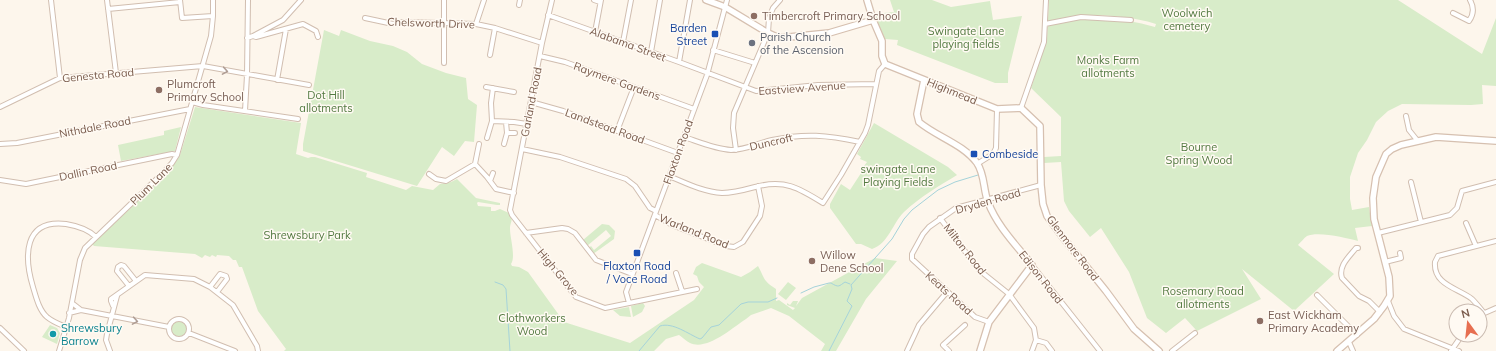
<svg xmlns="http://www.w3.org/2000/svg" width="1496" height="351" font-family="Mulish,sans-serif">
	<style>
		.green { fill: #d8ecc9; fill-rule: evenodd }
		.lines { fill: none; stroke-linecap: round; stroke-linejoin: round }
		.stream { stroke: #a5d3da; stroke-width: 1 }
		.street-casing { stroke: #d1beb0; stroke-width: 6 }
		.secondary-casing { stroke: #d6c0b0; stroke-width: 8 }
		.street { stroke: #fff; stroke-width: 4 }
		.secondary { stroke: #fff; stroke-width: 5.5 }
		.oneway { stroke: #af9d94 }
		.education-dot { fill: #8d6e63; stroke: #fffaf3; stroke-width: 1.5 }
		.transit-dot { fill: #1a4fb4; stroke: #fffaf3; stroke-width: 1.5 }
		.worship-dot { fill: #6b7280; stroke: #fffaf3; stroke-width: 1.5 }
		.culture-dot { fill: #0f9aa8; stroke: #fffaf3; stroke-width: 1.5 }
		.labels { text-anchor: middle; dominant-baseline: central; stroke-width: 3; stroke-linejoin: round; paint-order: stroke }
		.park-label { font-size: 11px; fill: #537a41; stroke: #fffaf3 }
		.education-label { font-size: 11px; fill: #785e54; stroke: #fffaf3; text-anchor: start }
		.street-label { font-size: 11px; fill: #7a5c4d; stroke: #fffaf3 }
		.transit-label { font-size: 11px; fill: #164399; stroke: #fffaf3; text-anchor: end }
		.worship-label { font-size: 11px; fill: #5b616d; stroke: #fffaf3; text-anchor: start }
		.culture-label { font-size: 11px; fill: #0d838f; stroke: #fffaf3; text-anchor: start }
	</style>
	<rect width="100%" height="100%" fill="#fdf6ec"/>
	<path class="green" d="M890,0h42l19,7 39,-6 3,19 29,-4 -14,57v10h-13l-98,-38 1,-5 -13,-1 -11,-25 20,-2z
		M1049,0h349l84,54 14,-36v68l-14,-1 1,19 -12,1 -69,-1 -14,7 -12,11 -9,18 -9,13 -8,24v22l2,11 17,-3 3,19 -17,2 3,13c-11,-3 -40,-10 -51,-5 -3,2 -6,6 -9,9l36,29 -40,37 -52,-42 19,30 -64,32 -12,-13 -19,15 -19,-15 -18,-46 -28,-44 -11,9 -21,-26 -5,-10 -3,-39 -17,1v-6l17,-1v-39l-30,-29 16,-49zM1087,15c23,0 47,2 69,9l-1,3c-24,-7 -45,-9 -70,-7z
		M324,30l15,6 2,-6 29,11 23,5 14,6 15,12 24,9 20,5 2,21 9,6 -3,37 -9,-1 -11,15 -12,-9 -25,39 -114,-35v-7z
		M195,107l106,16 -5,31 12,4 3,-1h4l52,16 -1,4 40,13 6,-4 21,4 7,-6 11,-2 6,-3 19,19 24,5v2h-3l-19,-3 -1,1 1,3 13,1v4h4l5,-2 11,5c2,8 -1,8 -1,15 0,9 6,28 1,35l1,2 7,1 9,5 36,50 66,21 64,-43 10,-13 -5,-5 -2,-6 -4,-2 3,-7 6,-4 39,14 9,-5 8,-6c7,13 5,15 18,23v12l3,-1 14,10 2,-2 -8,-3v-2l3,2 3,-4h5l-2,5 6,-8 73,-40 22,3 -31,38 -30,52h-15l4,-7 -36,-28 -18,-8 -20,7 -5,4c-14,9 -39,32 -56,24 -4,-2 -8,-6 -11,-8l-13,4 -12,12h-370l2,-2 -28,-38 -16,-44h-3l-3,-7h-3l-4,-4 -12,-1 -1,2 -4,-2 -2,2 -5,-2 -3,3 -7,-4 -101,-8 -2,-2 73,-68 15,-21z
		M874,123l74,44 9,8c-18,11 -37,22 -53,37 -12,12 -15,31 -32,37l-11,-5h-5l-26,-36v-4l11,-20 9,6 15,-23 -1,-1 3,-4 -7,-3 1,-2 -4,-3z
		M181,127l-6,24 -54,10 -3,-16 46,-10v-4z
		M602,224l7,1 6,6 -1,8 -21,15 -4,-6 2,-2 3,4 17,-14 -5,-6 -19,16 -4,-6z
		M788,282l8,6 -10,12 -8,-6z
		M643,303l2,3 -3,6 -9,5 -2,-11z
		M629,307l2,10 -11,-1 -7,-6z
		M171 329a8 8 0 1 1 16 0a8 8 0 1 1-16 0Z
		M50,325l7,3 3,5 -3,11 -15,-7z"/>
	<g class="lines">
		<path class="stream" d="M495,282l8,3 3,4 4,62
			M801,293l13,-6 15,-4h2c8,5 8,3 14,-1l5,2
			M639,351l21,-25c13,-4 28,8 40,13l2,-1 9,-11 8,-2 22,-21 7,-2h20l9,-4
			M829,351l23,-45 -5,-5 5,-12 -1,-4 41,-46 12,-20 8,-9 26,-20 17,-8 23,-7"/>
		<g class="street-casing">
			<path id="street" d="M51,0l9,78
				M107,0l9,73
				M180,0l2,18 31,-2
				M552,0l-10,43 -32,167 2,5 64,82 29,11 92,-19
				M594,0l6,2
				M519,5l1,-5
				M108,9l72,-7
				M1453,13l16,8c5,-7 5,-14 1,-21
				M548,15l131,47 77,29 62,-6 58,-1
				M365,18l28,6 10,-2 73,2 19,4 47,15
				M476,24l8,-24
				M1045,24l36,-7 50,3
				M595,32l6,-32
				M253,36l3,1 47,-13 13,7 2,6
				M247,38l6,-2 30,-16 18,-20
				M623,42l8,-42
				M713,50l42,13
				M651,52l9,-52
				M490,55l5,-27
				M540,56l25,6 129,47
				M679,62l11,-62
				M444,63v-63
				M277,80l9,-51
				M486,87l28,5
				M493,88l-2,15 1,18 22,1 13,2
				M192,102l11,3 95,14
				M531,102l32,9 115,42
				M0,107l60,-29 143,-12 106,19
				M1021,108l23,-66 2,-42
				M245,111l2,-36 1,-75
				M1406,116l3,14 8,10
				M617,131l17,-44
				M507,133h8
				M684,137c15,5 31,12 47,13 15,0 27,-7 41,-10 33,-7 55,-5 88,2
				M487,138l5,-17
				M0,144l17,-1 173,-34
				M504,144l3,-11 -1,-11
				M522,149l38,8 66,22 9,7 15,22 6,3
				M736,150l-3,-22 1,-15 34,-80 1,-15 4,-10 7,-8
				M475,164l4,-20
				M977,164l16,-10 3,-6 1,-39
				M429,174l7,5 10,2 29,-17 12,13 9,12 18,4
				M669,176c17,7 34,16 53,17 11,0 22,-3 33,-6 30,-8 44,1 68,16l18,-28 24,-42 3,-8 11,-54 6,-7
				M0,180l26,4 146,-30 5,1
				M490,181l3,-8
				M1411,182l10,40
				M655,215l17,10 54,21 8,1 9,-5 17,-26 2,-10 -4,-20
				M940,218l39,52 30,24 25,34 2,12 -4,11
				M1466,223l10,23
				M526,233l36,-5 6,1 7,4 21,27 36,14
				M1378,233l72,-18 7,-7 5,-17 34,-9
				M1358,248h-2c-7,9 -18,18 -14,30l17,18 10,5 11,11
				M1385,262l16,-4 -1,-5
				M1032,265l68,86
				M676,273l6,18
				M129,286l-12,-15 1,-4 3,-2 3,1 12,15
				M210,287l10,-13 6,2 1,3 -10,13
				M1317,295l40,40
				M1388,301l6,15 10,13 55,22
				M72,303l9,7 88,17
				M629,303l-3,-11 81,-217 20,-75
				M113,306l-2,-5v-2l34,-24 49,4 16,8 23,18 24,41 1,5
				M69,313l12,-3
				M1484,313c-4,-5 -8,-10 -12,-14 -14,-11 -39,-14 -37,-37l3,-6 58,-15
				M1480,315l16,-7
				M169 329a10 10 0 1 1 20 0a10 10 0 1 1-20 0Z
				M989,322l-14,-5 -63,-58v-5l11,-20 6,-7 27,-19 85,-23
				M66,327c-7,-3 -13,-5 -19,-10 -8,-7 -11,-20 -14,-30 -9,-30 -10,-68 33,-63 12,2 22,5 30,13
				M0,328l24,23
				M189,333l46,18
				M1036,340l10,3 6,8
				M1349,342l4,9
				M59,351l10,-33 11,-58 5,-12 79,-76 8,-9 5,-8 34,-119 2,-20v-16
				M110,351l-4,-11 1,-6 10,-38
				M907,351l12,-26 28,-33
				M949,351l-6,-6 22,-20
				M1172,351l23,-18
				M1451,351l11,-16"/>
		</g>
		<g class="secondary-casing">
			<path id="secondary" d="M706,0l19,7 43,26 11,5 50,-5 44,-13
				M867,0l6,20 9,21v15l3,8 112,45 24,-1 19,18 1,59 2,19 4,12 14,19 45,56 28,38 25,22
				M924,80l-7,34 2,8c18,15 44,22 58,41 8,12 6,26 11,39 9,24 28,43 44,63l-43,57 -9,29
				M1337,351l37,-32 10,-13 6,-10 -1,-19 -15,-58 -1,-21 3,-21 10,-23 6,-5 9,-4 35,-8 60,4"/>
		</g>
		<use href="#street" class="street"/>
		<use href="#secondary" class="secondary"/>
	</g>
	<defs><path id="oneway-chevron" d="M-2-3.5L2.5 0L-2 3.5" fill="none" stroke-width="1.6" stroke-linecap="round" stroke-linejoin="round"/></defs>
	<g class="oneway">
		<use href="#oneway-chevron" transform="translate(225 71) rotate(10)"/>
		<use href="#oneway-chevron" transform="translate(135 321) rotate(10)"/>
	</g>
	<g class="education-dot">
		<circle cx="754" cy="16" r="4"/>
		<circle cx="159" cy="90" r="4"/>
		<circle cx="812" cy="261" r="4"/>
		<circle cx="1260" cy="321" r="4"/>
	</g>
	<g class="transit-dot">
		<rect x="711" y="30" width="8" height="8" rx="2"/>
		<rect x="970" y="150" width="8" height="8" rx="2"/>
		<rect x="633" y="249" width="8" height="8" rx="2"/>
	</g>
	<circle class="worship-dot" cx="752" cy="43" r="4"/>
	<circle class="culture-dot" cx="53" cy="334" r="4"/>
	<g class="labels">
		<g class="park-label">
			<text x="1187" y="13">Woolwich<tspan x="1187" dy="13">cemetery</tspan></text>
			<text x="966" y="31">Swingate Lane<tspan x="966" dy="13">playing fields</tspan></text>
			<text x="1108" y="60">Monks Farm<tspan x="1108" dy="13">allotments</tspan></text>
			<text x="326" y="95">Dot Hill<tspan x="326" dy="13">allotments</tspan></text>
			<text x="1199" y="147">Bourne<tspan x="1199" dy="13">Spring Wood</tspan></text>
			<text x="898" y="169">swingate Lane<tspan x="898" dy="13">Playing Fields</tspan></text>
			<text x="307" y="235">Shrewsbury Park</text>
			<text x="1203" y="291">Rosemary Road<tspan x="1203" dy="13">allotments</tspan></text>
			<text x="532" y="318">Clothworkers<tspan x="532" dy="13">Wood</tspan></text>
		</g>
		<g class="education-label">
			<text x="762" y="16">Timbercroft Primary School</text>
			<text x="167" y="84">Plumcroft<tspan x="167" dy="13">Primary School</tspan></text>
			<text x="820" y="255">Willow<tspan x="820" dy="13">Dene School</tspan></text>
			<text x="1268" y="315">East Wickham<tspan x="1268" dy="13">Primary Academy</tspan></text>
		</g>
		<g class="street-label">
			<text transform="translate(431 23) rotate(2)">Chelsworth Drive</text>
			<text transform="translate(628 44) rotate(20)">Alabama Street</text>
			<text transform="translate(98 75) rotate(-5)">Genesta Road</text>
			<text transform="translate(617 81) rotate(20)">Raymere Gardens</text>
			<text transform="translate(802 88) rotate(-4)">Eastview Avenue</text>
			<text transform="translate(952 91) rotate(22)">Highmead</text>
			<text transform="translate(531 102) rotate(-79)">Garland Road</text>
			<text transform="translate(605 126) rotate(20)">Landstead Road</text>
			<text transform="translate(95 127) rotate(-11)">Nithdale Road</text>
			<text transform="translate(771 142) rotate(-13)">Duncroft</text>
			<text transform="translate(678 152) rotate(-70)">Flaxton Road</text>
			<text transform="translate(88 171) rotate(-12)">Dallin Road</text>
			<text transform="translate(151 184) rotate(-45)">Plum Lane</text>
			<text transform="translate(988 201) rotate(-16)">Dryden Road</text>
			<text transform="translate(694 231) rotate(22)">Warland Road</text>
			<text transform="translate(1073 248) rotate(53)">Glenmore Road</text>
			<text transform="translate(965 249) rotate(52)">Milton Road</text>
			<text transform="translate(558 272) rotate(50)">High Grove</text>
			<text transform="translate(1041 277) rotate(52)">Edison Road</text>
			<text transform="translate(949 293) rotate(42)">Keats Road</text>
		</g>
		<g class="transit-label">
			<text x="707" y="28">Barden<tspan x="707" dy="13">Street</tspan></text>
			<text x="982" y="154" text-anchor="start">Combeside</text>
			<text x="637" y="266" text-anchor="middle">Flaxton Road<tspan x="637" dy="13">/ Voce Road</tspan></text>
		</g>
		<g class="worship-label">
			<text x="760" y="37">Parish Church<tspan x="760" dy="13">of the Ascension</tspan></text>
		</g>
		<g class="culture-label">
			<text x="61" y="328">Shrewsbury<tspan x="61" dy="13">Barrow</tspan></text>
		</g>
	</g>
	<g transform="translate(1468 323) rotate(345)"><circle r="19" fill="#fffaf3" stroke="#cabbb1"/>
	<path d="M0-3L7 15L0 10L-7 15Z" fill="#e76f51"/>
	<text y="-6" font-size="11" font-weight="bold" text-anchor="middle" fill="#7a5c4d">N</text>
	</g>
</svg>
